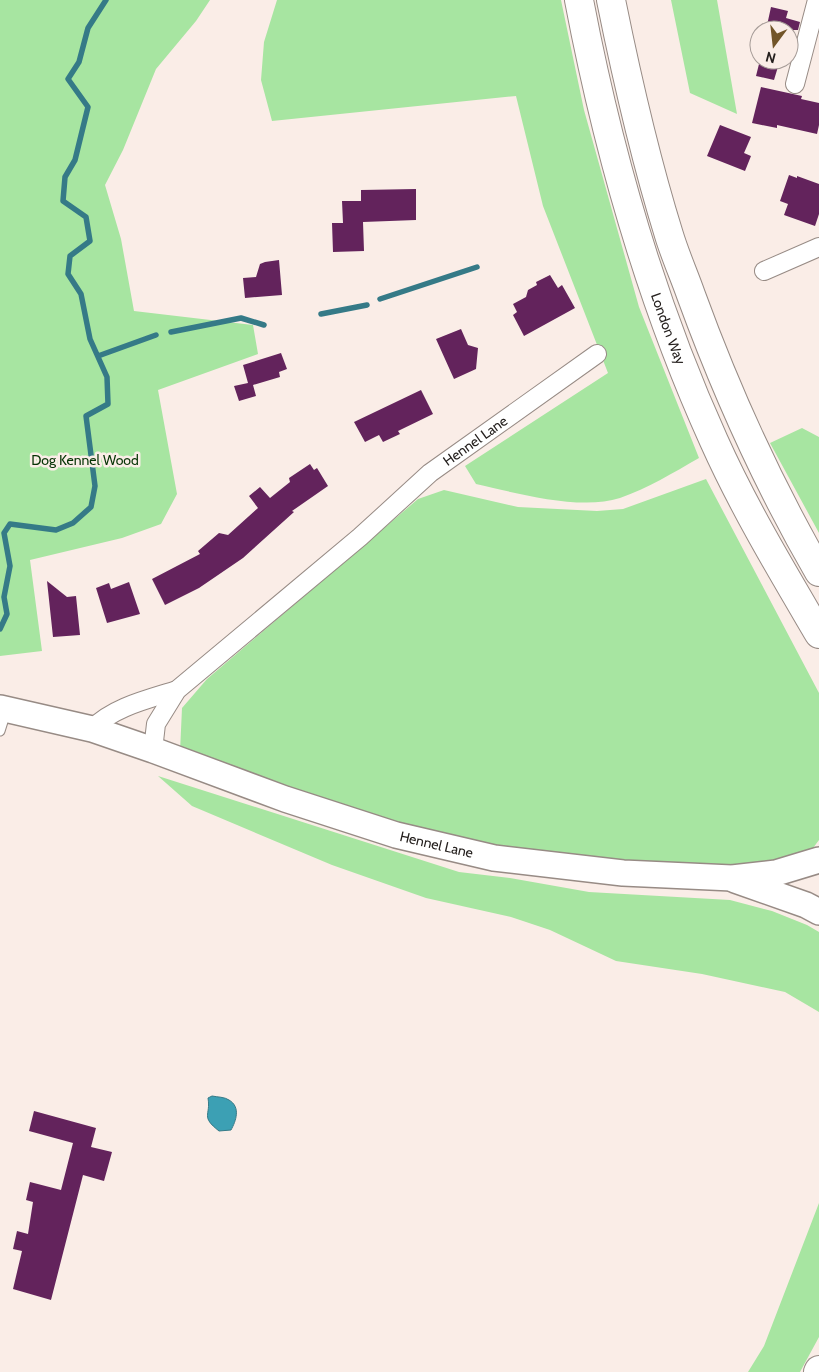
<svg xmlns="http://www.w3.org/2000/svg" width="819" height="1372" font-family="Cabin,sans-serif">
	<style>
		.green { fill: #a7e5a1 }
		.water { fill: #3ca0b4; stroke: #357a87 }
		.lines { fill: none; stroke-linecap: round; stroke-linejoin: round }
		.stream { stroke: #357a87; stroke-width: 5.5 }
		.building { fill: #63235c }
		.service-casing { stroke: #978b85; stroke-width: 11 }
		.minor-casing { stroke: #978b85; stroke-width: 20 }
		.secondary-casing { stroke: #978b85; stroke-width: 28 }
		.trunk-casing { stroke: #978b85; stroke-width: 30 }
		.service { stroke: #fff; stroke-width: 9 }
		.minor { stroke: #fff; stroke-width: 18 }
		.secondary { stroke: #fff; stroke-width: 25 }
		.trunk { stroke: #fff; stroke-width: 28 }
		.labels { text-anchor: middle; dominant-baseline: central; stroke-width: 5; stroke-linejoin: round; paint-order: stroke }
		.street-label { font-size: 14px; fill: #25201e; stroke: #faede7 }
		.park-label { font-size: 14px; fill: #053304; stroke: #faede7 }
	</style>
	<rect width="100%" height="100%" fill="#faede7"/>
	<path class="green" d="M0,0h210l-14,21 -40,48 -33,81 -18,35 16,54 13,72 119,14 5,29 -100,36 19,104 -16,30 -39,14 -92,22 12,91 -42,5z
		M277,0h284l23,110 55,197 60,151c-26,15 -51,30 -79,40 -40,13 -104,-5 -144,-14l-11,-18 143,-93 -65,-167 -27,-110 -244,25 -11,-41 3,-38z
		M671,0h46l20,114 -47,-21z
		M802,428l17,9v96l-49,-90z
		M706,479l113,214v147l-9,12 -66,17 -203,-11 -178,-40 -183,-66 2,-44 25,-29 211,-180 26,-9 74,17 79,4 26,-2z
		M158,776l301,96 51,6 79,14 141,8 42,11 35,14 12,7v80l-34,-20 -83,-18 -86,-13 -66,-31 -39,-13 -85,-19 -94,-33 -140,-59z
		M819,1203v134l-19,35h-52l16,-26z"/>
	<path class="water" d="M212,1096c5,1 13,1 17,4 12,7 7,21 2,30l-12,1c-19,-15 -8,-15 -11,-33z"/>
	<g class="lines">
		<path class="stream" d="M380,299l97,-32
			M321,314l46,-9
			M171,332l70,-14 23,7
			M98,356l58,-21
			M0,629l7,-15 -3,-17 6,-31 -6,-33 6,-9 46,6 17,-7 18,-16 4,-21 -9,-70 22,-12 -1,-27 -17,-38 -9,-45 -13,-20 2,-18 20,-15 -4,-24 -23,-16 2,-24 10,-17 13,-53 -20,-28 11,-17 9,-34 18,-28"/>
	</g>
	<path class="building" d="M771,7l17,4 -2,7 14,4 -2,8h-32z
		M760,60h20l-6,20 -18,-4z
		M761,87l41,9 -1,3 18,4v22l-2,9 -40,-9v3l-25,-5z
		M720,125l31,12 -7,16 7,3 -6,15 -38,-15z
		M789,175l8,3v-2l22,8v30l-4,12 -31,-11 4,-11 -8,-3z
		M416,189v31l-53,2 1,29 -31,1 -1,-29h11l-1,-22h19v-11z
		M279,260l3,35 -37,3 -2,-20 13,-1 4,-13 5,-2z
		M550,275l8,13 4,-3 13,23 -51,28 -11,-21 4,-3 -4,-8 13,-7 2,-7 9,-5 -1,-3z
		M461,329l7,16 10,3 -2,21 -22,10 -18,-40z
		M281,353l6,16 -8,3 1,5 -27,8 3,11 -17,5 -5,-15 14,-3 -5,-18z
		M421,390l12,24 -35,17 2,3 -17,8 -4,-7 -14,7 -11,-20z
		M310,464l4,6 3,-2 11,18 -36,25 2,1 -51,46 -44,30 -34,17 -13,-26 48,-25 -2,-3 21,-18 9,2 30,-27 -9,-12 11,-9 10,11 20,-16 -1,-4z
		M47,581l20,16 9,-1 4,39 -27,2z
		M129,582l11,32 -33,9 -11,-35 13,-5 2,6z
		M34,1111l62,17 -5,19 21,5 -8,29 -21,-6 -32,125 -38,-11 9,-38 -9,-2 4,-18 11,3 5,-32 -7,-2 4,-18 31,8 12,-47 -44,-12z"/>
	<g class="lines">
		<g class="service-casing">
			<path id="service" d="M0,731l6,-19"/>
		</g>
		<g class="minor-casing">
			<g id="minor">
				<path d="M795,84l22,-84"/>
				<path d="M764,271l55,-24"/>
				<path d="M92,729c21,-22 57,-30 85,-39"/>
				<path id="s1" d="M153,750l3,-26 21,-34 183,-153 70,-64 167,-119"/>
			</g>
		</g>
		<g class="secondary-casing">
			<g id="secondary">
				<path id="s2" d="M0,708l92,21 61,21 132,49 111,36 98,23 129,15 109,5 44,-5 43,-13"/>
				<path d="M735,880l71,25 13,7"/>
			</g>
		</g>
		<g class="trunk-casing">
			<g id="trunk">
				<path id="s3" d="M579,0c29,152 71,300 135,441 30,67 68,130 105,193"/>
				<path d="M611,0c16,79 34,158 58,235 6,20 15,40 22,60 35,96 77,189 128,277"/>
				<path d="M818,1372l1,-2"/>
			</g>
		</g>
		<use href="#service" class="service"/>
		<use href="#minor" class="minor"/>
		<use href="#secondary" class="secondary"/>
		<use href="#trunk" class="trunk"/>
	</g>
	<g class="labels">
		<g class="street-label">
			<text stroke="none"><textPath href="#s3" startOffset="341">London Way</textPath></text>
			<text stroke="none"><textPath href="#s1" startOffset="455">Hennel Lane</textPath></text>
			<text stroke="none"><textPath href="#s2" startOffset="458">Hennel Lane</textPath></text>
		</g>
		<g class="park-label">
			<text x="85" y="460">Dog Kennel Wood</text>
		</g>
	</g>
	<g transform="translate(774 45) rotate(195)"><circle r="24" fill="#faede7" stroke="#a59b97"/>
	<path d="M0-4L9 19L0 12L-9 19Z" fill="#725529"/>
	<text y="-8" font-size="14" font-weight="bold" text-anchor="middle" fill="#25201e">N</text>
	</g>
</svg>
